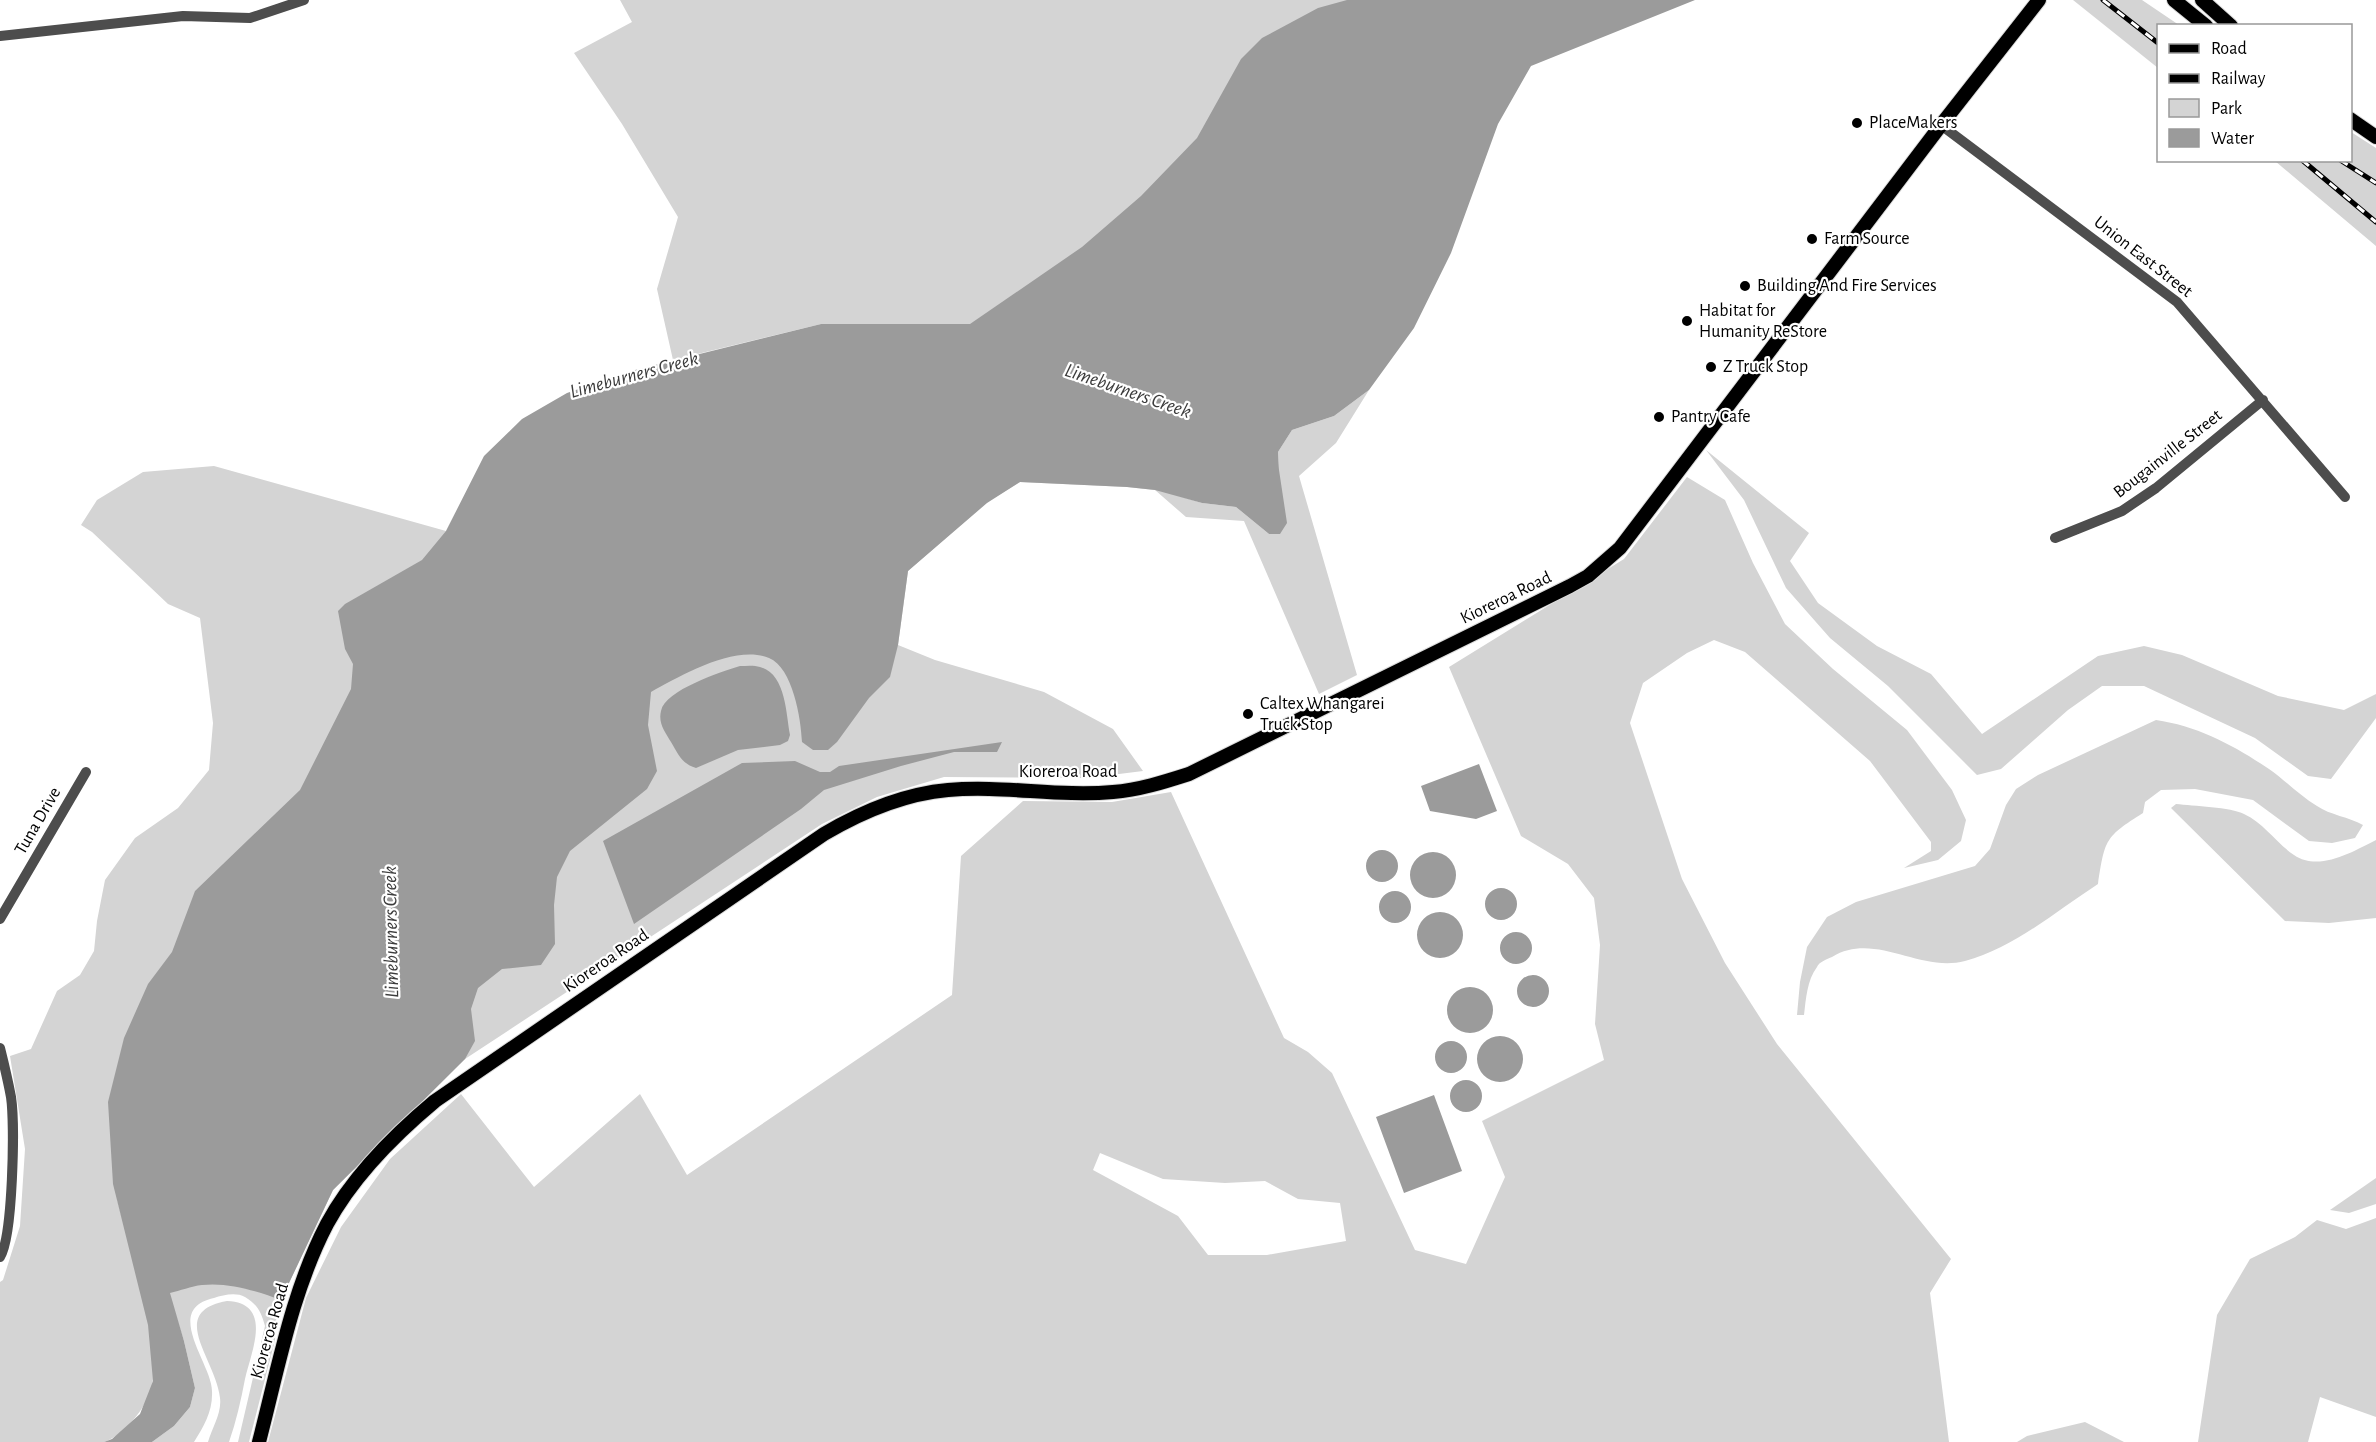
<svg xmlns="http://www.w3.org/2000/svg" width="2376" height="1442" font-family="'Alegreya Sans',sans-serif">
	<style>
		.green { fill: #d4d4d4; fill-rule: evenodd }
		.water { fill: #9b9b9b }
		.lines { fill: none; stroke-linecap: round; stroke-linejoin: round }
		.major-casing { stroke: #dbdbdb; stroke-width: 16 }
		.minor { stroke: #4d4d4d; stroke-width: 10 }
		.major { stroke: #000; stroke-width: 14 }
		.rail-casing { stroke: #000; stroke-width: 5 }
		.rail { stroke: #fff; stroke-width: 3; stroke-dasharray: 9; stroke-linecap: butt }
		.poi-dot { fill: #000; stroke: #fff; stroke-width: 2 }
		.labels { text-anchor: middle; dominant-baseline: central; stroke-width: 4.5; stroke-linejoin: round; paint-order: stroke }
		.poi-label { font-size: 18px; fill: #000; stroke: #fff; text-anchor: start }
		.street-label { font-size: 18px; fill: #000; stroke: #fff }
		.water-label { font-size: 20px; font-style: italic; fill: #3c3c3c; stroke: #fff }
	</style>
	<rect width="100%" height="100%" fill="#fff"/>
	<path class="green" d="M620,0h843l-208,327 -434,-3 -148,36 -16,-71 21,-72 -56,-93 -48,-71 58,-31z
		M2073,0h69l37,25 -21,1v42z
		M2351,132l25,16v98l-101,-85 75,-1z
		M822,387l380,116 34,4 33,27 10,-64 -1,-18 14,-22 42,-14 35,-26 -33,53 -37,33 58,199 -38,19 -75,-173 -58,-4 -31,-27 -28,-3 -107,-5 -33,20 -79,69 -10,74 37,15 109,32 69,37 30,42 -56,7 -143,-1 -67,20 -55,27 -357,235 -132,131 -56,118 -2,32 -26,102h-11l27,-116c-4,-14 -7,-21 -20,-29 -9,-5 -22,-2 -31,1 -52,11 -2,66 -2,93 1,20 -8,35 -18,51h-42l22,-16 16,-19 5,-19 -11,-47 -15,-47z
		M1706,450l103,83 -19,28 28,42 59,43 54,28 51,60 116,-78 46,-10 38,9 96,41 66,14 32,-16v24l-45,61 -23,-3 -53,-38 -111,-52h-42l-34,24 -67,59 -24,6 -89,-89 -58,-48 -44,-50 -42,-88z
		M214,466l232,65 13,-26 -342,694c14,55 38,124 36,180 -1,23 -28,56 -49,63h-104v-160l3,-2 17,-54 5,-77 -15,-93 21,-7 26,-58 23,-16 14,-24 3,-30 8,-41 30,-42 43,-30 31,-38 4,-47 -13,-105 -32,-14 -76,-72 -11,-7 16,-25 46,-28z
		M1687,477l38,23 28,63 32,61 48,45 74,61 45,60 14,30 -5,21 -23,19 -34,8 27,-17v-9l-61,-81 -125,-109 -31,-12 -27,13 -44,30 -13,40 52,156 43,84 52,81 174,215 -21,34 19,149h-1681l38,-144 35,-71 49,-68 71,-65 73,93 106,-93 47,81 265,-180 9,-139 62,-55 89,1 59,-10 113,246 24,14 24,21 83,177 51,14 39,-87 -23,-56 122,-61 -9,-36 5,-79 -6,-47 -26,-34 -47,-28 -72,-169 175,-108zM1100,1153l63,26 62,4 40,-2 33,18 42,4 6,38 -79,14h-59l-30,-39 -85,-46z
		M2156,720c42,6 79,26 113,49 17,12 31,27 48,37 13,9 32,11 46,19l-8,13 -23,5 -23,-2 -56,-41 -58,-11 -34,1 -16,12 -2,11c-38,24 -38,26 -45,71 -42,27 -84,64 -133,77 -46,12 -90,-30 -133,-4 -5,2 -13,5 -15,10 -10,13 -11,32 -13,48h-7l3,-33 7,-35 20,-30 29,-15 119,-36 15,-17 16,-44 10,-16 22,-14z
		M2176,804c17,2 55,3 68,10 21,10 32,29 50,41 25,17 58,-3 82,-15v78l-47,5 -44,-2 -114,-113z
		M2376,1178v26l-27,9 -19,-3z
		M2376,1218v199l-56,-20 -12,45h-110l19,-127 33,-56 45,-22 22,-17 29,9z
		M227,1301c47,2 24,51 18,78 -4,21 -9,43 -16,63h-21c4,-14 14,-29 12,-44 -4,-39 -54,-86 7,-97z
		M2085,1422l39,20h-107l10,-6z"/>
	<path class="water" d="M1347,0h348l-164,66 -33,58 -47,129 -37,75 -45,62 -35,26 -42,14 -14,22 1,18 8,53 -7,11h-11l-33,-27 -34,-4 -47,-13 -28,-3 -107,-5 -33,21 -79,68 -10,74 -8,32 -21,21 -32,44 -9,8h-15l-11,-8c-1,-23 -9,-74 -33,-84 -34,-14 -89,18 -118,34l-3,33 9,46 -10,18 -77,62 -13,26 -3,28 1,39 -14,21 -39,4 -24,19 -7,21 4,32 -10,18 -132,131 -52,110c-24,-9 -53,-18 -79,-15 -11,1 -22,6 -32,8l14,48 11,47 -5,19 -16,19 -22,16h-48l8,-3 28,-25 13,-33 -5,-56 -35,-141 -5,-82 16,-64 24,-54 24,-32 23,-61 105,-101 51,-101 2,-25 -8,-15 -7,-38 7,-7 77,-44 24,-29 38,-75 38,-37 45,-26 64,-22 190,-47h149l112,-77 59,-51 56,-58 44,-79 21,-21 56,-30z
		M740,666c6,0 14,-1 20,1 26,7 26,47 30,68l-2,6 -8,4 -42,5 -42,18c-14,-4 -18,-14 -25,-26 -6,-10 -13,-19 -10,-31 4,-21 60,-39 79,-45z
		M1002,742l-5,10h-43l-53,14 -77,24 -23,19 -167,115 -31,-83 139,-78 53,-2 25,11h10l9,-6z
		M1479,764l18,47 -21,8 -46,-8 -9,-25z
		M1366 866a16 16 0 1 1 32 0a16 16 0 1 1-32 0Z
		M1410 875a23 23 0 1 1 46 0a23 23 0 1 1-46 0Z
		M1485 904a16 16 0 1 1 32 0a16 16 0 1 1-32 0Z
		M1379 907a16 16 0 1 1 32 0a16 16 0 1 1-32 0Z
		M1417 935a23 23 0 1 1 46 0a23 23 0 1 1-46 0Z
		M1500 948a16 16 0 1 1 32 0a16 16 0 1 1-32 0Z
		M1517 991a16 16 0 1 1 32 0a16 16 0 1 1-32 0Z
		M1447 1010a23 23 0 1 1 46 0a23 23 0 1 1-46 0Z
		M1477 1059a23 23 0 1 1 46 0a23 23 0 1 1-46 0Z
		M1435 1057a16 16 0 1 1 32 0a16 16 0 1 1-32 0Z
		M1450 1096a16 16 0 1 1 32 0a16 16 0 1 1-32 0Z
		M1434,1095l28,76 -58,22 -28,-76z"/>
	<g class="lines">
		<g class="major-casing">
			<path id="major" d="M2174,0l32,26
				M2202,0l29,26
				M2350,119l26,18
				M259,1442c19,-73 33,-151 68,-218 26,-48 66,-88 108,-123l389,-267c39,-23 79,-40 124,-44 55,-5 110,7 165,2 26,-2 51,-10 76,-18l381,-188 18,-10 32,-28 321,-423 98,-125"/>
		</g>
		<path class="minor" d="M0,36l183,-20 67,2 54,-18
			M1941,125l236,177 168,195
			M2055,538l67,-27 34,-23 107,-88
			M0,919l86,-147
			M0,1048c4,16 8,33 11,49 4,27 2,140 -11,160"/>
		<use href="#major" class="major"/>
		<g class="rail-casing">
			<path id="rail" d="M2103,0l55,43
				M2302,160l74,62
				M2340,160l36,23"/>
		</g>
		<use href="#rail" class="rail"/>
	</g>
	<g class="poi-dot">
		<circle cx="1857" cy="123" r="6"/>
		<circle cx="1812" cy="239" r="6"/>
		<circle cx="1745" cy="286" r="6"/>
		<circle cx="1687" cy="321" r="6"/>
		<circle cx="1711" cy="367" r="6"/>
		<circle cx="1659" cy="417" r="6"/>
		<circle cx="1248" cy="714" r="6"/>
	</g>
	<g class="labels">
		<g class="poi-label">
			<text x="1869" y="123">PlaceMakers</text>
			<text x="1824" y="239">Farm Source</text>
			<text x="1757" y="286">Building And Fire Services</text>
			<text x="1699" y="311">Habitat for<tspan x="1699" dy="21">Humanity ReStore</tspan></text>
			<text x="1723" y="367">Z Truck Stop</text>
			<text x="1671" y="417">Pantry Cafe</text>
			<text x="1260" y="704">Caltex Whangarei<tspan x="1260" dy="21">Truck Stop</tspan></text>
		</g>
		<g class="street-label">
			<text transform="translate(2143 257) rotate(38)">Union East Street</text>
			<text transform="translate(2168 454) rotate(-38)">Bougainville Street</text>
			<text transform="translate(1506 598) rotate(-26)">Kioreroa Road</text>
			<text x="1068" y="772">Kioreroa Road</text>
			<text transform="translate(38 821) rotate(-60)">Tuna Drive</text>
			<text transform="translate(606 961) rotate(-34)">Kioreroa Road</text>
			<text transform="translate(270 1331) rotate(-74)">Kioreroa Road</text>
		</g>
		<g class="water-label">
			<text transform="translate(634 375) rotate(-15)">Limeburners Creek</text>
			<text transform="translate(1128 391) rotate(19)">Limeburners Creek</text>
			<text transform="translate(391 932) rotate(-91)">Limeburners Creek</text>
		</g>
	</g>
	<rect x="2157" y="24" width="195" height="138" fill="#ffffff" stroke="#999999" stroke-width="1.5"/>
	<rect x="2169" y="44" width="30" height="9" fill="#000000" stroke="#999999" stroke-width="1.5"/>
	<text x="2211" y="54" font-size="18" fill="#000000">Road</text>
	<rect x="2169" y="74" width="30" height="9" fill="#000000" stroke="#999999" stroke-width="1.5"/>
	<text x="2211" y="84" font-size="18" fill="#000000">Railway</text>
	<rect x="2169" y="99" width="30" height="18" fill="#d4d4d4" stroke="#999999" stroke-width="1.5"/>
	<text x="2211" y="114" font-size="18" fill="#000000">Park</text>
	<rect x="2169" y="129" width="30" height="18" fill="#9b9b9b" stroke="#999999" stroke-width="1.5"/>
	<text x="2211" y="144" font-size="18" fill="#000000">Water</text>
</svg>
